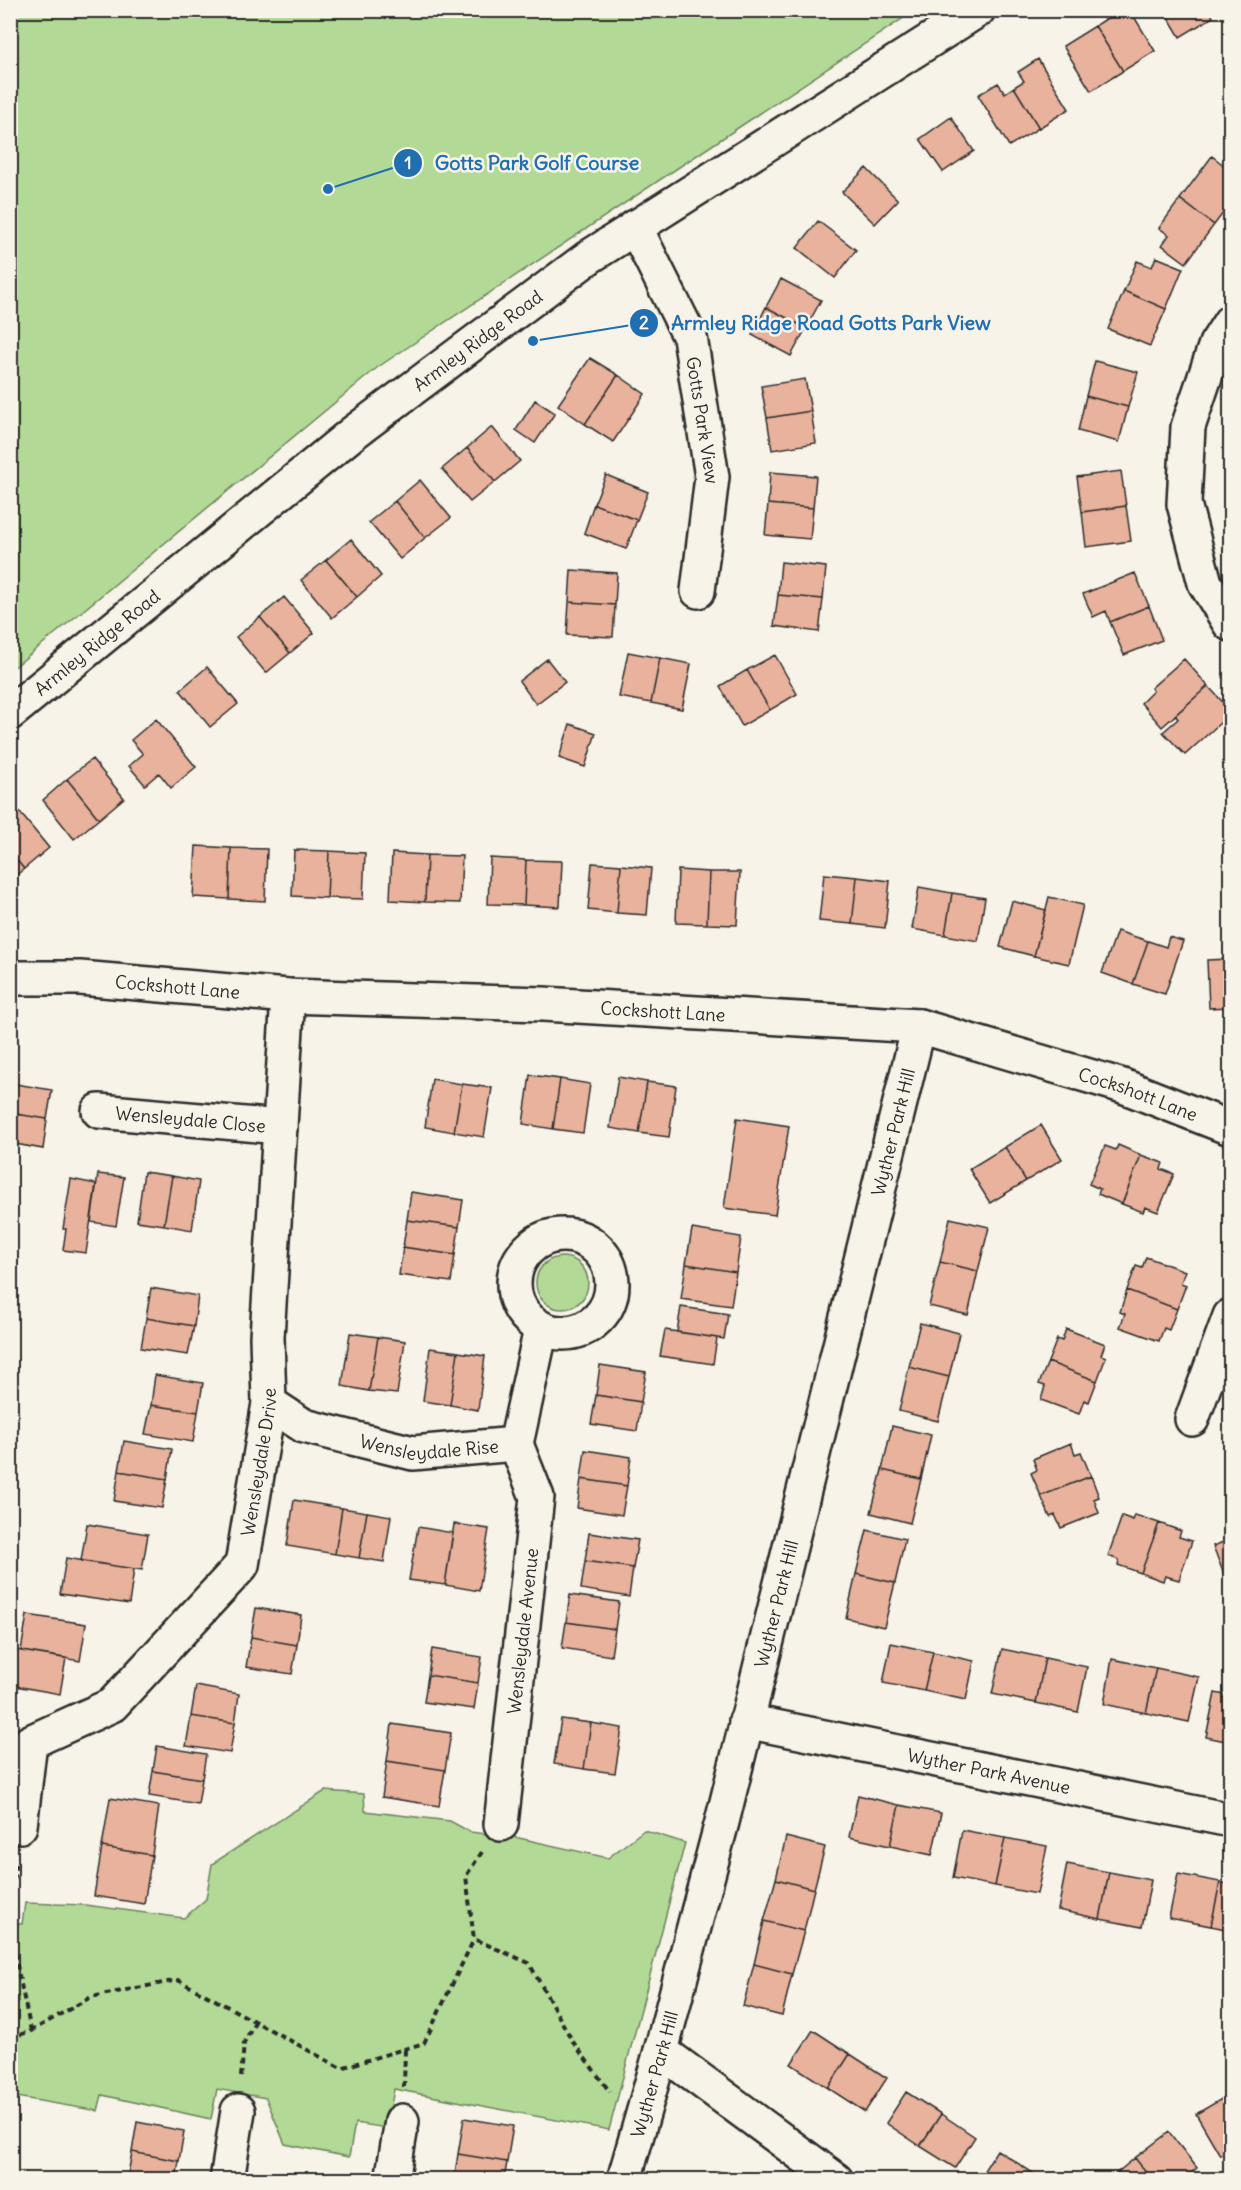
<svg xmlns="http://www.w3.org/2000/svg" width="1241" height="2190" font-family="Delius,sans-serif">
	<style>
		.green { fill: #b2da96; stroke: #6e8260; stroke-width: 1.5 }
		.building { fill: #e8b29c; stroke: #2b2b2b; stroke-width: 1.5 }
		.lines { fill: none; stroke-linecap: round; stroke-linejoin: round }
		.street-casing { stroke: #2b2b2b; stroke-width: 38 }
		.secondary-casing { stroke: #2b2b2b; stroke-width: 38 }
		.path { stroke: #2b2b2b; stroke-width: 4; stroke-dasharray: 6 4.5; stroke-linecap: butt }
		.street { stroke: #f7f3e8; stroke-width: 33 }
		.secondary { stroke: #f7f3e8; stroke-width: 33 }
		.labels { text-anchor: middle; dominant-baseline: central; stroke-width: 5; stroke-linejoin: round; paint-order: stroke }
		.street-label { font-size: 18px; fill: #2b2b2b; stroke: #f7f3e8 }
		.leader { fill: none; stroke: #1f6fb2; stroke-width: 2 }
		.callout-dot { fill: #1f6fb2; stroke: #f7f3e8; stroke-width: 2 }
		.mark-label { font-size: 18px; text-anchor: middle; font-weight: bold; fill: #fff }
		.callout-label { font-size: 20px; text-anchor: middle; font-weight: bold; fill: #1f6fb2; stroke: #f7f3e8; stroke-width: 5; stroke-linejoin: round; paint-order: stroke }
	</style>
	<rect width="100%" height="100%" fill="#f7f3e8"/>
	<filter id="ink" filterUnits="userSpaceOnUse"><feTurbulence type="fractalNoise" baseFrequency=".0167" numOctaves="2"/><feDisplacementMap in="SourceGraphic" scale="12" xChannelSelector="R" yChannelSelector="G"/><feConvolveMatrix kernelMatrix="1 2 1 2 8 2 1 2 1" color-interpolation-filters="sRGB"/></filter>
	<g filter="url(#ink)">
		<path class="green" d="M11,10h903v1l-536,356 -367,303z
			M536 1283a26 26 0 1 1 52 0a26 26 0 1 1-52 0Z
			M325,1791l39,3 1,17 85,10 20,11 49,6 89,20 36,-28 41,13 -76,287 -215,-41 -7,39 -32,-5 -6,34 -64,-13 -19,-46 -49,-9 -6,30 -109,-24 -4,16 -87,-15 -1,-173 12,1 3,-21 60,2 99,13 22,-19 6,-35z"/>
		<path class="building" d="M1120,10h10l25,41 -32,20 -28,-45z
			M1164,10h45l4,7 -33,20z
			M1095,26l28,45 -32,20 -28,-45z
			M1038,59l31,50 -30,19 -25,-41 10,-6 -6,-9z
			M998,83l7,10 9,-6 25,41 -30,18 -31,-51z
			M951,117l23,34 -31,21 -23,-33z
			M1212,156l18,14v34l-16,21 -34,-26z
			M866,168l32,32 -23,24 -33,-32z
			M1180,199l34,26 -28,38 -24,-18 7,-10 -10,-7z
			M818,221l38,29 -21,28 -38,-30z
			M1156,257l27,11 -17,41 -42,-18 13,-30 15,6z
			M781,279l40,21 -15,28 -40,-21z
			M1124,291l42,18 -16,37 -42,-17z
			M766,307l40,21 -15,28 -39,-21z
			M590,358l28,17 -33,49 -27,-19z
			M1095,361l43,11 -10,35 -42,-11z
			M618,375l27,19 -32,48 -28,-18z
			M805,379l6,32 -44,7 -6,-32z
			M1086,396l42,11 -9,35 -41,-11z
			M535,400l20,13 -20,30 -19,-13z
			M811,411l5,32 -44,7 -5,-32z
			M492,427l28,34 -25,21 -28,-34z
			M467,448l28,34 -25,20 -28,-33z
			M1121,471l5,35 -44,6 -5,-35z
			M770,472l46,4 -3,32 -45,-4z
			M606,475l42,17 -11,28 -43,-16z
			M420,480l31,38 -26,20 -30,-37z
			M395,501l30,37 -25,21 -31,-37z
			M594,504l43,16 -11,29 -42,-16z
			M768,504l45,4 -3,31 -45,-4z
			M1126,506l5,35 -45,6 -4,-35z
			M351,539l30,37 -24,21 -31,-37z
			M326,560l31,37 -25,21 -31,-38z
			M781,562l45,5 -3,32 -45,-4z
			M571,570l46,3 -2,32 -46,-3z
			M1135,573l14,33 -39,16 -4,-11 -13,6 -10,-23z
			M778,595l45,4 -4,33 -45,-6z
			M284,597l30,36 -24,20 -30,-36z
			M569,602l46,3 -2,32 -46,-2z
			M1149,606l13,34 -38,15 -14,-33z
			M260,617l30,36 -24,20 -30,-36z
			M628,652l32,6 -9,45 -32,-6z
			M775,655l22,39 -27,16 -23,-40z
			M660,658l31,6 -9,45 -31,-6z
			M547,659l18,23 -29,22 -17,-23z
			M1184,659l24,27 -46,41 -21,-24 12,-12 -2,-3z
			M207,667l31,37 -28,23 -30,-37z
			M747,670l23,40 -28,16 -22,-40z
			M1208,686l22,24v4l-45,41 -22,-23 15,-13 -3,-4z
			M156,719l40,48 -25,21 -12,-15 -14,12 -16,-19 14,-12 -12,-14z
			M570,724l26,9 -11,34 -26,-9z
			M92,759l32,39 -25,21 -32,-40z
			M67,779l32,40 -25,20 -31,-39z
			M17,809l32,39 -25,21 -14,-17v-37z
			M196,846l35,2 -2,51 -36,-2z
			M231,848l36,1 -2,52 -36,-2z
			M294,850l35,1 -2,47 -35,-2z
			M329,851l36,2 -2,46 -36,-1z
			M10,852l14,17 -14,11z
			M392,853l35,2 -2,47 -35,-2z
			M427,855l35,1 -2,47 -35,-1z
			M490,858l36,2 -2,45 -36,-1z
			M526,860l36,1 -2,46 -36,-2z
			M592,863l29,2 -4,48 -29,-3z
			M621,865l30,3 -4,47 -30,-2z
			M678,870l31,2 -2,52 -31,-1z
			M709,872h31l-3,53 -30,-1z
			M824,874l33,3 -5,47 -33,-3z
			M857,877l33,4 -5,47 -33,-4z
			M919,887l33,6 -7,42 -33,-6z
			M952,893l33,5 -7,43 -33,-6z
			M1049,897l34,8 -14,59 -35,-8z
			M1012,901l34,9 -12,46 -34,-9z
			M1117,931l31,10 -15,43 -31,-11z
			M1169,937l14,4 -18,53 -32,-10 15,-43 18,6z
			M1230,959v48l-21,1 -2,-48z
			M530,1075l30,4 -7,50 -30,-5z
			M618,1077l29,5 -8,51 -29,-5z
			M432,1079l30,5 -8,48 -29,-5z
			M560,1079l30,5 -7,49 -30,-4z
			M647,1082l29,4 -7,51 -30,-4z
			M10,1083l42,7 -5,29 -37,-6z
			M462,1084l30,4 -8,49 -30,-5z
			M10,1113l37,6 -4,30 -33,-6z
			M737,1118l52,8 -14,89 -51,-7z
			M1041,1125l21,34 -36,22 -21,-34z
			M1118,1145l23,10 -19,49 -24,-10 2,-5 -11,-5 16,-38 11,4z
			M1005,1147l21,34 -36,22 -21,-34z
			M1141,1155l22,8 -2,6 13,5 -16,38 -13,-5 -2,5 -21,-8z
			M144,1172l28,4 -8,49 -27,-4z
			M98,1174l26,3 -8,49 -25,-4z
			M172,1176l27,5 -7,49 -28,-5z
			M71,1179l25,5 -10,69 -23,-3 3,-21h-3z
			M411,1192l52,8 -4,27 -52,-7z
			M950,1218l39,9 -11,44 -38,-9z
			M407,1220l52,7 -4,28 -52,-8z
			M692,1229l49,8 -5,35 -50,-8z
			M403,1247l52,8 -4,27 -52,-7z
			M1146,1257l39,14 -4,12 5,2 -9,24 -50,-19 9,-24 6,2z
			M940,1262l38,9 -10,44 -39,-9z
			M686,1264l50,8 -5,34 -50,-7z
			M151,1288l47,8 -4,30 -48,-8z
			M1127,1290l50,19 -8,21 -5,-2 -5,13 -39,-14 5,-13 -5,-2z
			M681,1307l47,7 -4,25 -47,-7z
			M146,1318l48,8 -6,29 -47,-7z
			M920,1323l39,10 -10,44 -40,-10z
			M1066,1329l39,15 -4,11 5,2 -9,24 -49,-19 9,-23 5,2z
			M665,1330l52,8 -4,26 -53,-8z
			M350,1333l28,4 -9,54 -27,-5z
			M378,1337l27,4 -8,53 -28,-3z
			M430,1348l28,4 -8,53 -27,-4z
			M458,1352l27,4 -7,54 -28,-5z
			M1048,1362l49,19 -8,21 -5,-2 -5,14 -38,-14 4,-14 -6,-2z
			M600,1365l46,7 -5,30 -45,-7z
			M909,1367l40,10 -11,44 -39,-10z
			M155,1375l48,8 -5,29 -47,-7z
			M596,1395l45,7 -4,29 -46,-7z
			M151,1405l47,7 -5,30 -48,-8z
			M892,1426l39,9 -10,44 -39,-9z
			M124,1441l48,8 -5,30 -48,-8z
			M1071,1443l4,11 6,-2 10,24 -50,20 -10,-23 6,-3 -4,-11z
			M585,1450l46,7 -4,29 -46,-7z
			M882,1470l39,9 -11,44 -39,-10z
			M119,1471l48,8 -5,29 -48,-7z
			M1091,1476l8,21 -5,2 5,14 -38,15 -6,-13 -5,2 -9,-21z
			M581,1479l46,7 -5,29 -45,-7z
			M294,1500l48,8 -7,46 -48,-8z
			M342,1508l25,4 -8,46 -24,-4z
			M367,1512l24,4 -7,46 -25,-4z
			M1135,1515l24,8 -18,50 -23,-8 1,-5 -11,-4 14,-40 11,4z
			M1159,1523l22,8 -2,6 13,4 -13,39 -14,-4 -2,5 -22,-8z
			M87,1524l61,10 -6,36 -61,-9z
			M454,1524l35,5 -10,62 -34,-6z
			M418,1527l35,6 -8,52 -36,-5z
			M867,1530l38,9 -10,44 -39,-9z
			M589,1533l49,7 -5,28 -48,-7z
			M1230,1533v51l-2,1 -15,-39 13,-5 -2,-5z
			M66,1558l68,11 -5,35 -69,-10z
			M585,1561l48,7 -4,29 -48,-8z
			M856,1574l39,9 -11,44 -38,-9z
			M570,1595l49,7 -4,27 -49,-7z
			M256,1608l45,7 -4,30 -46,-8z
			M27,1615l59,9 -6,37 -59,-10z
			M566,1622l49,7 -4,27 -49,-8z
			M251,1637l46,8 -5,29 -46,-7z
			M891,1643l42,9 -9,39 -41,-8z
			M10,1649l56,9 -6,36 -50,-9z
			M432,1649l50,8 -4,26 -50,-8z
			M1002,1649l43,9 -9,45 -44,-9z
			M933,1652l41,9 -8,39 -42,-9z
			M1045,1658l42,9 -9,45 -42,-9z
			M1112,1659l44,9 -10,45 -42,-9z
			M1156,1668l43,9 -10,45 -43,-9z
			M428,1675l50,8 -4,26 -50,-7z
			M196,1686l43,8 -4,29 -44,-7z
			M1215,1693l15,3v46l-24,-5z
			M191,1716l44,7 -5,30 -44,-7z
			M561,1719l30,4 -7,46 -30,-5z
			M591,1723l31,5 -7,45 -31,-4z
			M392,1724l59,9 -6,37 -58,-9z
			M157,1746l49,8 -4,25 -49,-8z
			M387,1761l58,9 -6,36 -57,-9z
			M153,1771l49,8 -4,25 -49,-8z
			M858,1795l41,10 -9,41 -41,-9z
			M110,1798l49,8 -7,49 -50,-8z
			M899,1805l42,8 -9,42 -42,-9z
			M962,1830l43,8 -10,48 -42,-8z
			M786,1837l39,10 -11,42 -38,-10z
			M1005,1838l42,8 -10,48 -42,-8z
			M102,1847l50,8 -8,49 -50,-8z
			M1067,1864l42,8 -9,47 -42,-9z
			M1109,1872l42,8 -9,47 -42,-8z
			M1178,1874l42,8 -9,44 -42,-8z
			M776,1879l38,10 -10,42 -40,-10z
			M1220,1882l10,3v45l-19,-4z
			M764,1921l40,10 -12,43 -38,-10z
			M754,1964l38,10 -10,42 -39,-10z
			M813,2030l37,24 -22,34 -37,-24z
			M850,2054l37,24 -22,34 -37,-24z
			M906,2092l35,22 -21,32 -34,-23z
			M1230,2094v55l-10,6 -24,-41z
			M941,2114l34,23 -20,31 -35,-22z
			M464,2118l49,8 -6,36 -49,-8z
			M137,2122l47,9 -5,30 -47,-9z
			M1169,2132l28,36 -14,12h-31l-17,-22z
			M997,2150l36,23 -4,7h-51z
			M132,2152l47,9 -3,19h-49z
			M458,2154l49,8 -3,18h-50z
			M1135,2158l17,22h-44z
			M717,2171l32,9h-35z"/>
		<g class="lines">
			<g class="street-casing">
				<g id="street">
					<path id="s1" d="M635,227l55,110 22,140 -14,114"/>
					<path d="M1230,322l-14,22 -28,83 -4,77 21,79 25,41"/>
					<path id="s2" d="M99,1111l181,16"/>
					<circle cx="563" cy="1284" r="49"/>
					<path id="s3" d="M269,1403l35,23 109,27 103,-9 25,-115"/>
					<path d="M1192,1419l38,-103"/>
					<path id="s4" d="M746,1721l484,99"/>
					<path id="s5" d="M501,1824l36,-327 -21,-53"/>
					<path id="s6" d="M20,1826l10,-84 82,-37 130,-140 27,-162 -2,-66 21,-341"/>
					<path d="M661,2051l175,129"/>
					<path d="M227,2180l11,-69"/>
					<path d="M392,2180l10,-59"/>
					<path id="s7" d="M624,2180l37,-129 61,-229 197,-796"/>
				</g>
			</g>
			<g class="secondary-casing">
				<g id="secondary">
					<path id="s8" d="M10,713l343,-280 236,-176 389,-247"/>
					<path id="s9" d="M10,978h70l208,18 255,8 376,22 204,60 107,42"/>
				</g>
			</g>
			<path class="path" d="M482,1852l-16,24 8,63 55,24 44,79 37,50
				M10,1922l6,-62
				M10,1933l21,98
				M10,2038l21,-7 60,-34 87,-17 163,88 83,-25 50,-104
				M241,2077l3,-34 12,-23
				M404,2087l1,-38"/>
			<use href="#street" class="street"/>
			<use href="#secondary" class="secondary"/>
		</g>
	</g>
	<g class="labels">
		<g class="street-label">
			<text stroke="none"><textPath href="#s8" startOffset="598">Armley Ridge Road</textPath></text>
			<text stroke="none"><textPath href="#s1" startOffset="207">Gotts Park View</textPath></text>
			<text stroke="none"><textPath href="#s8" startOffset="112">Armley Ridge Road</textPath></text>
			<text stroke="none"><textPath href="#s9" startOffset="168">Cockshott Lane</textPath></text>
			<text stroke="none"><textPath href="#s9" startOffset="654">Cockshott Lane</textPath></text>
			<text stroke="none"><textPath href="#s9" startOffset="1140">Cockshott Lane</textPath></text>
			<text stroke="none"><textPath href="#s2" startOffset="92">Wensleydale Close</textPath></text>
			<text stroke="none"><textPath href="#s7" startOffset="1082">Wyther Park Hill</textPath></text>
			<text stroke="none"><textPath href="#s3" startOffset="170">Wensleydale Rise</textPath></text>
			<text stroke="none"><textPath href="#s6" startOffset="470">Wensleydale Drive</textPath></text>
			<text stroke="none"><textPath href="#s7" startOffset="596">Wyther Park Hill</textPath></text>
			<text stroke="none"><textPath href="#s5" startOffset="194">Wensleydale Avenue</textPath></text>
			<text stroke="none"><textPath href="#s4" startOffset="248">Wyther Park Avenue</textPath></text>
			<text stroke="none"><textPath href="#s7" startOffset="110">Wyther Park Hill</textPath></text>
		</g>
	</g>
	<path class="leader" d="M328 189L408 163M533 341L644 323"/>
	<g class="callout-dot">
		<circle cx="328" cy="189" r="6"/>
		<circle cx="533" cy="341" r="6"/>
		<circle cx="408" cy="163" r="15"/>
		<circle cx="644" cy="323" r="15"/>
	</g>
	<g class="mark-label">
		<text x="408" y="169">1</text>
		<text x="644" y="329">2</text>
	</g>
	<g class="callout-label">
		<text x="537" y="170">Gotts Park Golf Course</text>
		<text x="831" y="330">Armley Ridge Road Gotts Park View</text>
	</g>
	<rect width="1241" height="2190" fill="none" stroke="#f7f3e8" stroke-width="36"/>
	<rect x="18" y="18" width="1205" height="2154" fill="none" stroke="#2b2b2b" stroke-width="2" filter="url(#ink)"/>
</svg>
